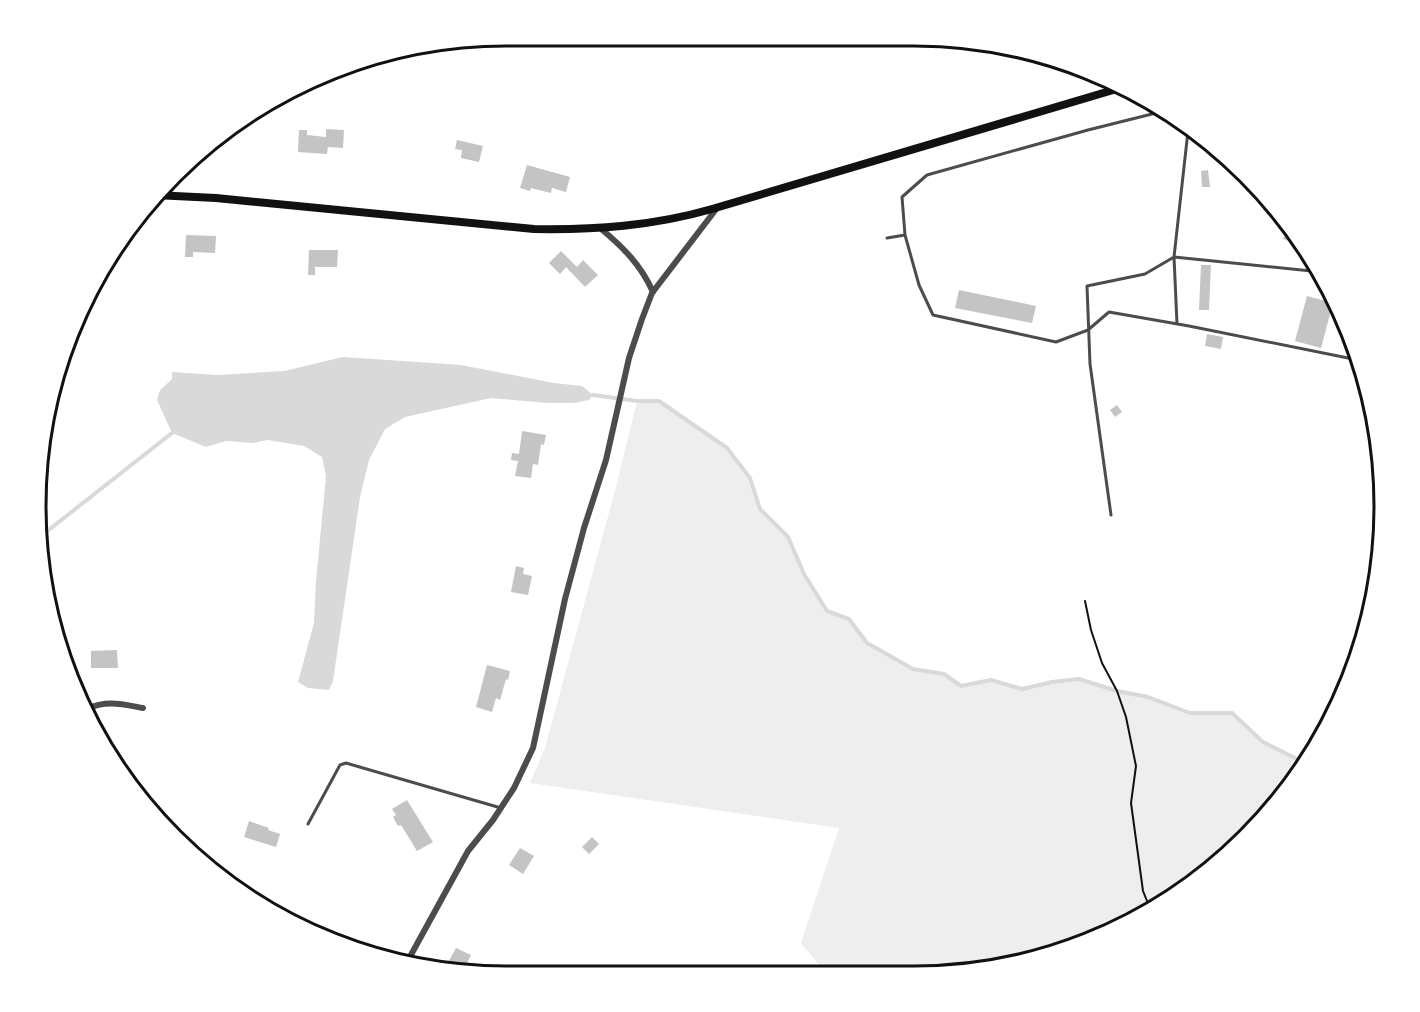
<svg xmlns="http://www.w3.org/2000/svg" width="1420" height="1012" font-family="'Space Grotesk',sans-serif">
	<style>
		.green { fill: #eee }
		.water { fill: #d9d9d9 }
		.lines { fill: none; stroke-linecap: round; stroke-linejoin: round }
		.stream { stroke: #d9d9d9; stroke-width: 4 }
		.building { fill: #c4c4c4 }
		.path { stroke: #111; stroke-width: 2 }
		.service { stroke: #4c4c4c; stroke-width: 3 }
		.minor { stroke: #4c4c4c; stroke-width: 6 }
		.secondary { stroke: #111; stroke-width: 8 }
		.rim { fill: none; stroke: #111; stroke-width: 3 }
	</style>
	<rect width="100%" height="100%" fill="#fff"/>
	<path class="green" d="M637,401h22l68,47 23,30 10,31 28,28 16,37 23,37 22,8 18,24 46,26 31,5 17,12 30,-6 31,9 30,-7 27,-3 38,12 31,6 42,16h42l31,29 42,21 -18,29 -63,68 -130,80 -118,32 -150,1 -25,-30 38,-115 -309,-45 15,-35 71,-261z"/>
	<path class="water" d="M343,357l118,8 93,18 28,3 11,9 -4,5 -15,3h-27l-56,-5 -86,19 -20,12 -16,31 -9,37 -27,184 -4,9 -21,-2 -10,-6 16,-59 2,-42 10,-105 -4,-19 -18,-11 -36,-6 -15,3 -27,-2 -20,6 -34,-14 -15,-33 3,-10 12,-11v-7l45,3 67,-4z"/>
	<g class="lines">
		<path class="stream" d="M593,395l44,6h22l68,47 23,30 10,31 28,28 16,37 23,37 22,8 18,24 46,26 31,5 17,12 30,-6 31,9 30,-7 27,-3 38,12 31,6 42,16h42l31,29 42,21
			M41,536l131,-103"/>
	</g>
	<path class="building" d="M326,129l18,1 -1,18 -15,-1 -1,7 -29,-2 1,-22h8v5l19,2z
		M457,140l26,6 -4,16 -18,-4 1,-8 -7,-1z
		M527,165l43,12 -4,15 -14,-4 -1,5 -20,-5 -1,3 -10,-3z
		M1208,170l2,17h-8l-1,-16z
		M1288,224l11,16 4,6 -20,-7z
		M186,235l30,1 -1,17 -22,-1v5h-8z
		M309,250h29l-1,17h-22v8h-7z
		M561,251l16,16 6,-7 15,15 -13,12 -19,-20 -6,7 -11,-11z
		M1201,265h10l-2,45h-10z
		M106,266l-6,15 -3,-2 4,-6z
		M959,290l77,16 -4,17 -77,-15z
		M1307,296l26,7 -12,45 -26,-7z
		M1207,334l16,3 -2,12 -16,-3z
		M1117,405l5,7 -7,5 -5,-7z
		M522,431l24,4 -2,10 -3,-1 -3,21 -5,-1 -2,14 -16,-2 3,-15 -7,-1 1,-7 7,1z
		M516,566l8,2 -1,6 9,2 -4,19 -17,-3z
		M117,650l1,18h-27v-17z
		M487,665l23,6 -2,9 -2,-1 -6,21 -4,-2 -4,14 -16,-5z
		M407,800l26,42 -16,9 -16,-26 -3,1 -5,-9 3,-2 -4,-6z
		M249,821l20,7 -1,2 12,4 -4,13 -32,-10z
		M592,837l7,7 -10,10 -7,-7z
		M520,848l14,8 -11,18 -14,-9z
		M456,948l15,7 -9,18 -16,-7z"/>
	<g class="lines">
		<path class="path" d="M1085,601l6,29 11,33 15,28 9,26 10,49 -5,37 12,88 6,15"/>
		<path class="service" d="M1164,111l-76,19 -161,45 -25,22 3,38 14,50 14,30 123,27 32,-12 21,-18 80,14 164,33 7,-1
			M1188,131l-14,126 147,15
			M887,238l18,-3
			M1111,515l-21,-151 -3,-78 58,-12 29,-17 3,67
			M308,824l32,-59 6,-2 155,45"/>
		<path class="minor" d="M600,228c23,19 41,37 53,64
			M86,709c21,-9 35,-5 57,-1
			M406,964l62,-113 25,-31 21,-32 19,-40 32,-149 19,-71 22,-68 23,-102 13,-39 10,-26 65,-85"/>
		<path class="secondary" d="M154,195l62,3 318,31c61,1 119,-3 178,-20l408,-121"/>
	</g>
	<path d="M0 0H1420V1012H0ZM506 46H914A460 460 0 0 1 1374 506V506A460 460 0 0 1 914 966H506A460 460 0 0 1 46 506V506A460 460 0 0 1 506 46Z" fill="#fff" fill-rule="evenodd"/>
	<path class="rim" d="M506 46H914A460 460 0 0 1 1374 506V506A460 460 0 0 1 914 966H506A460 460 0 0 1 46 506V506A460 460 0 0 1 506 46Z"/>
</svg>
